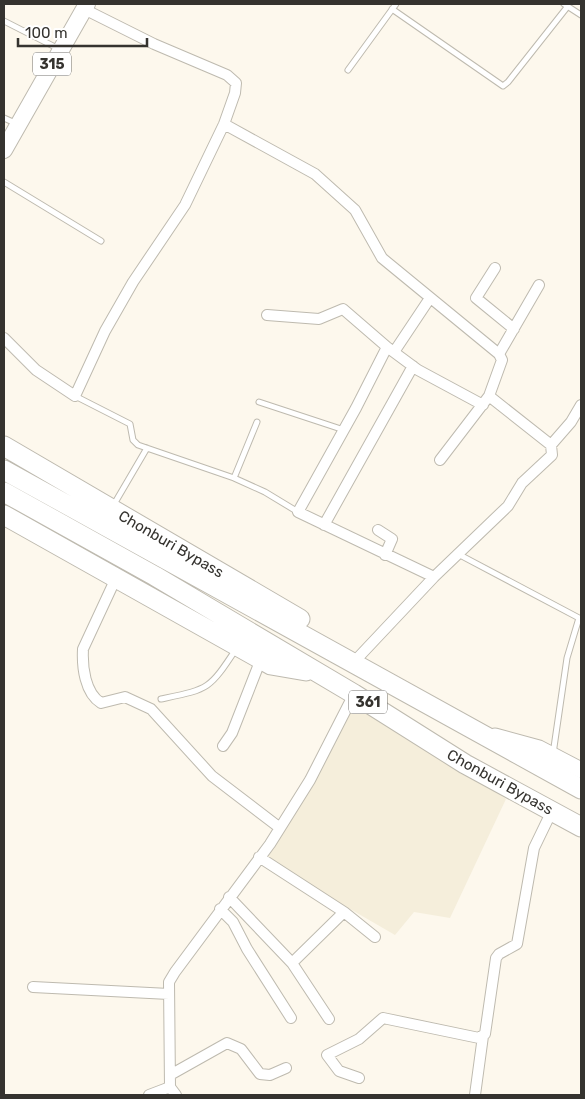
<svg xmlns="http://www.w3.org/2000/svg" width="585" height="1099" font-family="Rubik,sans-serif">
	<style>
		.built { fill: #f5eedb }
		.lines { fill: none; stroke-linecap: round; stroke-linejoin: round }
		.lane-casing { stroke: #bebaaf; stroke-width: 7 }
		.street-casing { stroke: #bebaaf; stroke-width: 12 }
		.secondary-casing { stroke: #bebaaf; stroke-width: 17 }
		.primary-casing { stroke: #bebaaf; stroke-width: 18 }
		.highway-casing { stroke: #bebaaf; stroke-width: 21 }
		.lane { stroke: #fff; stroke-width: 5 }
		.street { stroke: #fff; stroke-width: 10 }
		.secondary { stroke: #fff; stroke-width: 15 }
		.primary { stroke: #fff; stroke-width: 16 }
		.highway { stroke: #fff; stroke-width: 19 }
		.labels { text-anchor: middle; dominant-baseline: central; stroke-width: 4.5; stroke-linejoin: round; paint-order: stroke }
		.shield { fill: #fff; stroke: #72706d; stroke-width: 1 }
		.shield-label { font-size: 14px; font-weight: bold; fill: #35332f }
		.street-label { font-size: 15px; fill: #35332f; stroke: #fff }
	</style>
	<rect width="100%" height="100%" fill="#fdf8ed"/>
	<path class="built" d="M349,695l53,30 104,74 -56,119 -36,-6 -19,23 -131,-76z"/>
	<g class="lines">
		<g class="lane-casing">
			<path id="lane" d="M564,4l17,11
				M392,9l111,77 5,-4 60,-76
				M4,21l55,28
				M348,70l48,-66
				M4,118l11,5
				M4,182l97,59
				M75,396l55,28 3,16 5,5 96,33 31,14 33,20
				M259,402l85,28
				M234,478l23,-56
				M113,506l34,-58
				M458,554l121,64 -12,40 -14,96
				M161,699c48,-10 48,-9 75,-50"/>
		</g>
		<g class="street-casing">
			<path id="street" d="M224,124l91,50 40,36 27,48 117,96 3,6 -13,36 -49,64
				M495,268l-19,30 38,31
				M267,315l52,4 24,-10 44,38 31,23 65,35
				M4,338l32,32 39,26 30,-65 28,-49 52,-77 39,-81 11,-31 1,-10 -9,-8 -73,-31 -70,-35
				M387,347l-31,61 -58,104 136,65
				M394,352l36,-54
				M499,354l40,-69
				M551,445l20,-23 10,-17
				M324,525l89,-159
				M378,530l14,9 -7,16
				M116,578l-33,71c-1,18 2,44 18,54l24,-6 26,12 61,67 68,52
				M353,663l81,-86 74,-71 14,-23 30,-28 -1,-10 -62,-49
				M223,746l9,-13 29,-74
				M259,857l85,55
				M229,897l63,66 37,56
				M220,909l13,13 14,27 44,69
				M292,963l52,-51 31,25
				M33,987l136,7
				M170,1075l57,-32 14,6 19,25 10,1 16,-7
				M359,1078l-20,-7 -12,-16 32,-16 24,-21 96,20 6,-4 11,-76 3,-4 18,-10 17,-96 14,-29
				M149,1095l21,-8
				M176,1095l-6,-8 -1,-105 6,-10 95,-128 40,-64 44,-86
				M475,1095l8,-59"/>
		</g>
		<g class="secondary-casing">
			<path id="secondary" d="M495,736l44,12 42,22"/>
		</g>
		<g class="primary-casing">
			<path id="primary" d="M4,150l83,-146"/>
		</g>
		<g class="highway-casing">
			<path id="highway" d="M4,446l296,173
				M4,470l577,319
				M4,492l151,84 199,118 111,70 116,63
				M4,515l267,150 35,6"/>
		</g>
		<use href="#lane" class="lane"/>
		<use href="#street" class="street"/>
		<use href="#secondary" class="secondary"/>
		<use href="#primary" class="primary"/>
		<use href="#highway" class="highway"/>
	</g>
	<g class="labels">
		<g class="shield">
			<rect x="33" y="52.5" width="38" height="23" rx="4"/>
			<rect x="349" y="690.5" width="38" height="23" rx="4"/>
		</g>
		<g class="shield-label">
			<text x="52" y="64">315</text>
			<text x="368" y="702">361</text>
		</g>
		<g class="street-label">
			<text transform="translate(171 544) rotate(30)">Chonburi Bypass</text>
			<text transform="translate(500 782) rotate(29)">Chonburi Bypass</text>
		</g>
	</g>
	<rect width="585" height="1099" fill="none" stroke="#35332f" stroke-width="10"/>
	<path d="M18 38v8h129v-8" fill="none" stroke="#35332f" stroke-width="2.5"/>
	<text x="25" y="38" font-size="15" fill="#35332f" stroke="#ffffff" stroke-width="4" paint-order="stroke">100 m</text>
</svg>
